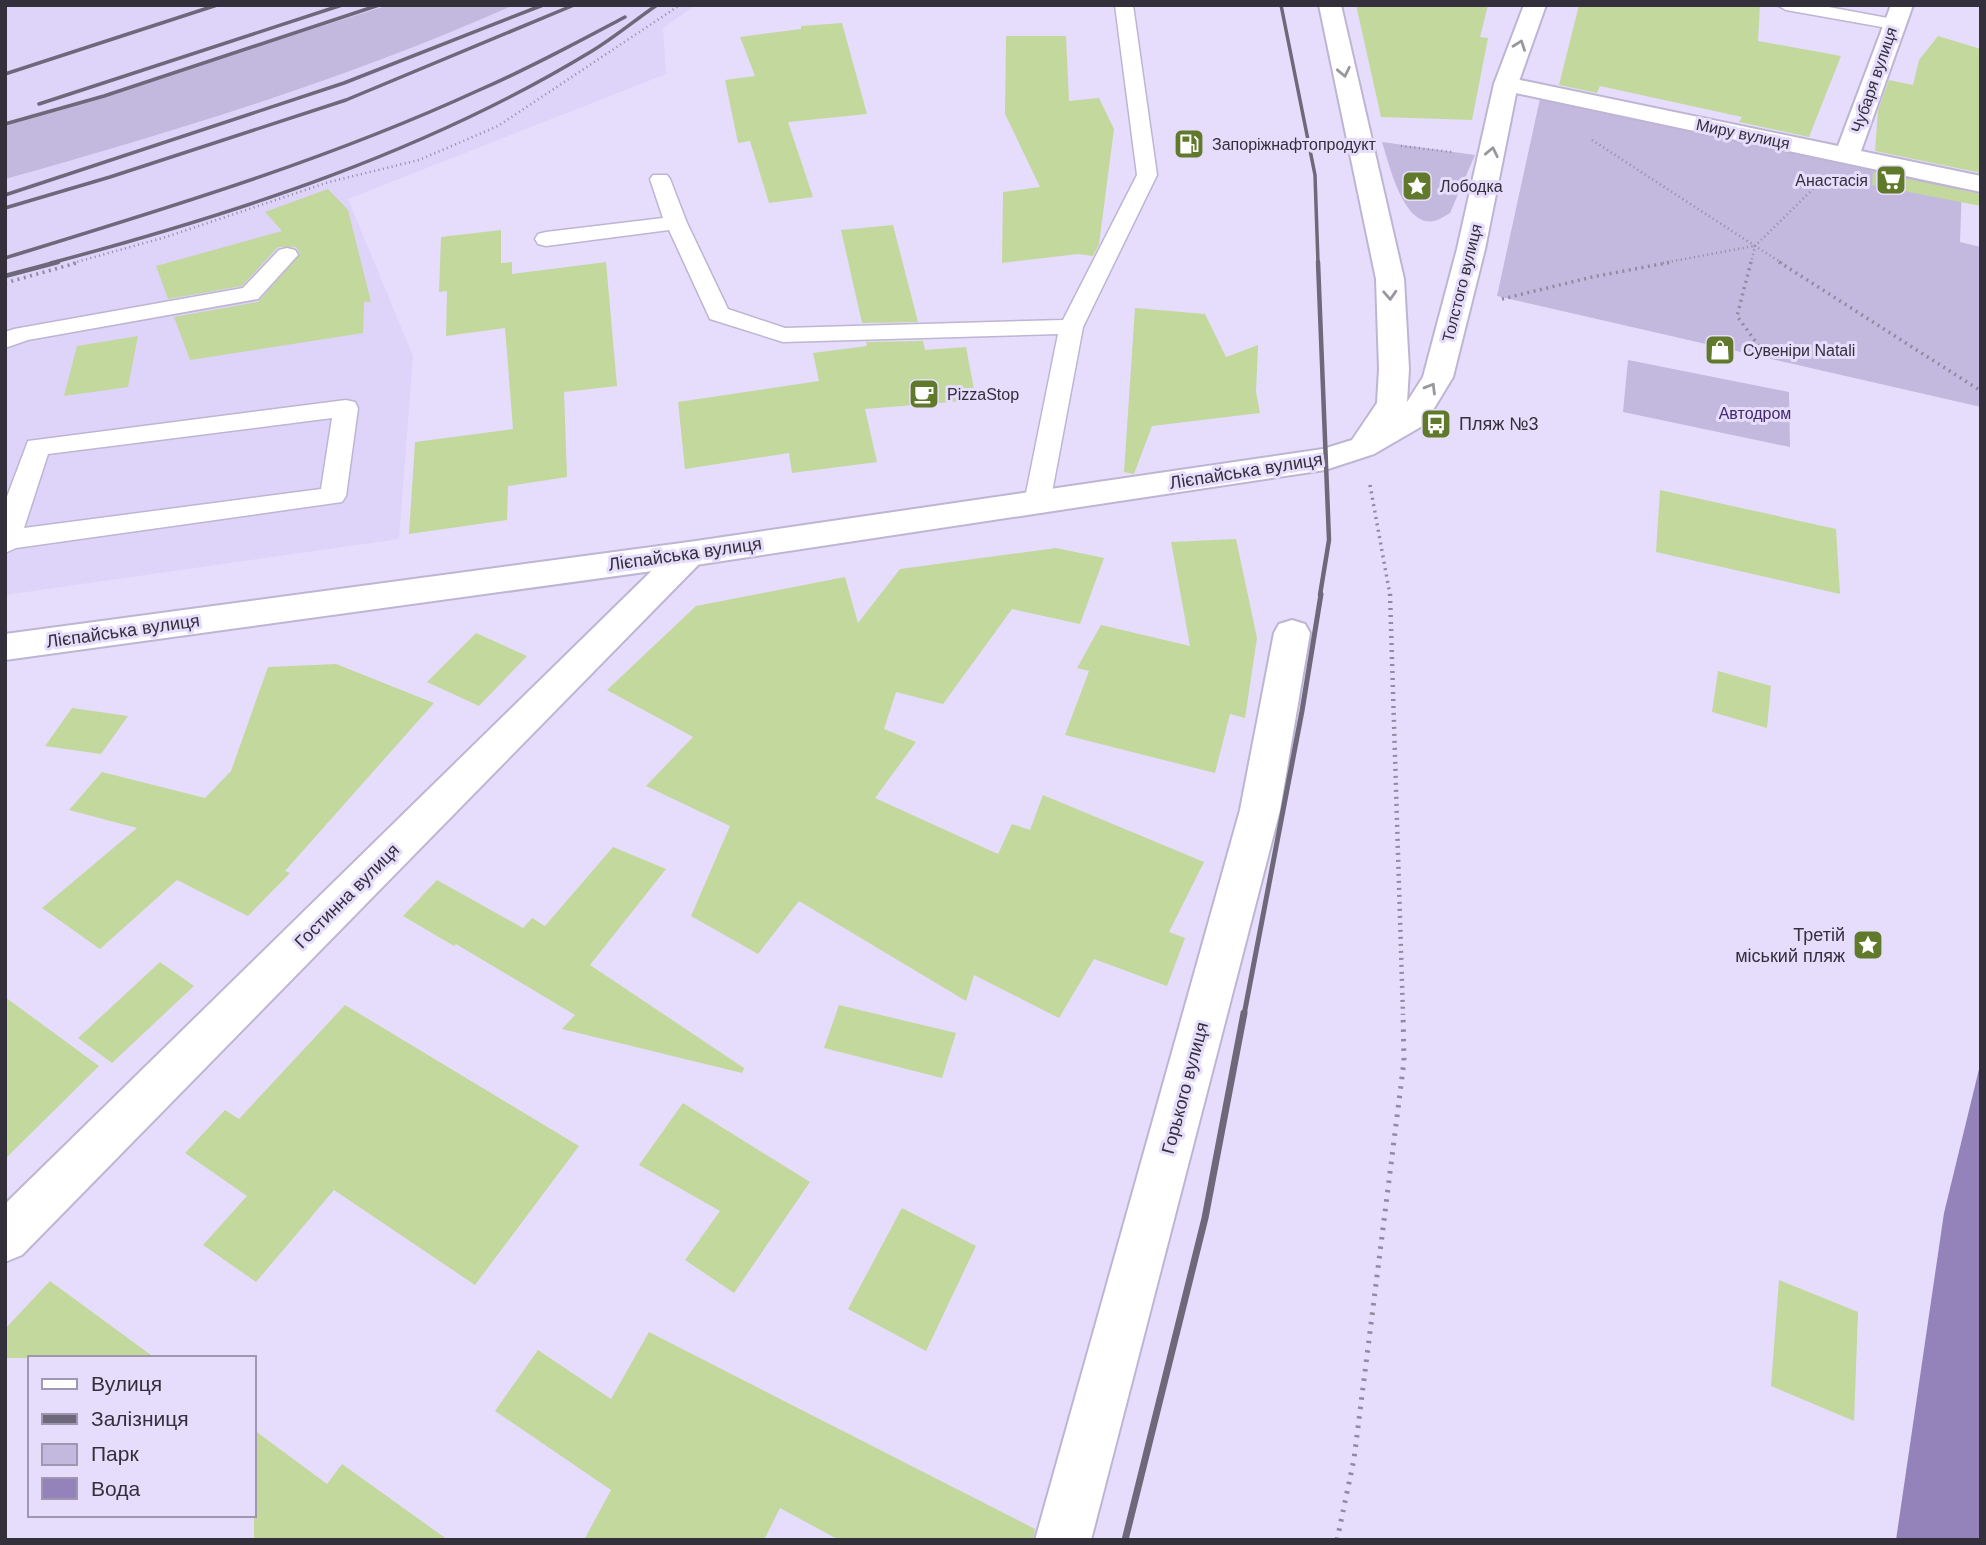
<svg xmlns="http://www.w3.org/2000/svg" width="1986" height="1545" font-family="Helvetica,sans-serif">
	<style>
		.built { fill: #ded3f9 }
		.green { fill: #c3b8dd }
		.water { fill: #9483ba }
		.building { fill: #c2d89c }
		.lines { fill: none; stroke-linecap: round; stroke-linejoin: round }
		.lane-casing { stroke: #beb5d3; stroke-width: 3 }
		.street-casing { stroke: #beb5d3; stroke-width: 4 }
		.secondary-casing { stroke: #beb5d3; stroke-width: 4 }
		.path-far3 { stroke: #918aa0; stroke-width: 2.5; stroke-dasharray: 1 3.5; stroke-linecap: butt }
		.path-far2 { stroke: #918aa0; stroke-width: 3.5; stroke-dasharray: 2 4.5; stroke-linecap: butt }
		.path-far1 { stroke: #918aa0; stroke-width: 4.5; stroke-dasharray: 2 5; stroke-linecap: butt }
		.path { stroke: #918aa0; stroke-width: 5; stroke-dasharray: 2.5 7; stroke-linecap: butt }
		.lane { fill: #fff; fill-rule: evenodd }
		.street { fill: #fff; fill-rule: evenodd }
		.secondary { fill: #fff; fill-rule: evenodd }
		.rail-far3 { stroke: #6e687b; stroke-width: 3.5 }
		.rail-far2 { stroke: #6e687b; stroke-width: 4.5 }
		.rail-far1 { stroke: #6e687b; stroke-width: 5 }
		.rail { stroke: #6e687b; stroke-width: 7 }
		.oneway { stroke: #99979d }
		.labels { text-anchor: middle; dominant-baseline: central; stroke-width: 6; stroke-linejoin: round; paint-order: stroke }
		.far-street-label { font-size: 16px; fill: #332f3b; stroke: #e6ddfc }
		.far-poi-label { font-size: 16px; fill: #332f3b; stroke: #e6ddfc; text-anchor: start }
		.far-park-label { font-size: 16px; fill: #42286c; stroke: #e6ddfc }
		.poi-label { font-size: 18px; fill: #332f3b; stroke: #e6ddfc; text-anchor: start }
		.street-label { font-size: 18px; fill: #332f3b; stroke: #e6ddfc }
	</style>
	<rect width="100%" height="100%" fill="#e6ddfc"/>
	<path class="built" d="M5,5h691l-33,23 3,46 -318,125 65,157 -14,183 -394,56z"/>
	<path class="green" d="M389,5h125c-164,73 -337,126 -509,174v-53z
		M1541,94l421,89 -2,59 21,5v160l-484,-111z
		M1382,142l93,13 -25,58c-5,3 -11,7 -16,8 -31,6 -45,-58 -52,-79z
		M1628,360l161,32 1,55 -167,-35z"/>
	<path class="water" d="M1981,1061v479h-85l48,-327z"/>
	<path class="building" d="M1356,5h132l-8,32 8,1 -16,82 -91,-3z
		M1579,5h181l-2,36 83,15 -32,81 -70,-15 3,-5 -142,-31 -3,7 -38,-8z
		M842,23l25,91 -79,8 25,75 -44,6 -19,-62 -12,2 -13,-63 30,-4 -15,-39 61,-8v-3z
		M1006,36h60l3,65 30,-3 15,31 -15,115 -6,12 -15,-2 -76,9 1,-71 37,-5 -35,-73z
		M1938,36l43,13v124l-106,-22 3,-41 11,-30 24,5 6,-25z
		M1873,172l108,22v12l-109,-21z
		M328,189l20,21 23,92h-7l-1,31 -173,27 -16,-43 84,-15 42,-48 -4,-7h-18l-36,39 -74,13 -12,-33 126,-35 -17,-19z
		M893,225l25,97 -56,1 -21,-93z
		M501,230v33l11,-1v12l94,-12 11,124 -53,6 3,85 -59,9 -1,34 -98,14 6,-92 98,-13 -8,-101 -59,8 1,-45 -8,1 2,-55z
		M1135,308l70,6 21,43 32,-12 -2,47 4,21 -108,13 -18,48 -10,-2z
		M138,336l-10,51 -64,9 13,-50z
		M923,341l2,9 41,-3 10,53 -111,9 12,53 -85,11 -3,-20 -104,16 -7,-67 141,-21 -6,-28 54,-7 -1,-4z
		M1660,490l176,39 4,65 -184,-42z
		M1236,539l21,99 -12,80 -15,-4 -15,59 -150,-38 24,-64 -12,-3 24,-43 89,21 -19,-104z
		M1056,548l48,10 -24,66 -68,-15 -69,95 -47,-12 -12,37 32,13 -41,56 123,56 14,-30 18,6 13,-35 161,67 -35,70 16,6 -18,48 -73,-27 -35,59 -85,-43 -8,26 -167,-100 -41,53 -67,-38 39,-90 -84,-40 47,-49 -86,-47 89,-84 149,-29 13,46 42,-54z
		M476,633l51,23 -48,50 -52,-24z
		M336,664l98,39 -149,168 5,2 -42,43 -71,-36 -77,69 -58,-41 95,-80 -68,-18 33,-38 103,26 26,-27 37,-104z
		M1718,671l53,15 -4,42 -55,-16z
		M72,708l56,8 -27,38 -56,-8z
		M613,847l53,22 -76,96 154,103 -2,5 -180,-44 13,-14 -119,-71 -2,2 -51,-30 34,-36 86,48 9,-10 13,8z
		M160,962l34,24 -82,77 -34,-25z
		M5,997l94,69 -94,93z
		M345,1005l234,141 -104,139 -141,-95 -78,92 -53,-37 44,-49 -62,-43 40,-43 14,9z
		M839,1005l117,28 -14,45 -118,-30z
		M683,1103l127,79 -76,111 -49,-33 35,-49 -81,-46z
		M902,1208l74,38 -50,105 -78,-42z
		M1779,1280l79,32 -4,109 -83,-35z
		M50,1281l105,77h-150v-29z
		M649,1332l386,197 -2,11h-194l-59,-32 -16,32h-180l27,-50 -116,-79 43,-61 73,49z
		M254,1430l73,54 15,-20 106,76h-194z"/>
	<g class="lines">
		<g class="lane-casing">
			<path id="lane" d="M1115,5h18l24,170 -74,152 -33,176 -4,6 -9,3 -9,-3 -4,-6 34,-169 -275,8 -73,-23 -41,-89 -123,16 -8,-2 -3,-5 3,-5 8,-2 117,-14 -13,-39 3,-4h14l3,4 17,44 41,86 57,19 278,-8 74,-145z
				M1777,5h41l75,14 9,5 -9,5 -107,-19z
				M287,248l8,2 3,5 -40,44 -230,41 -23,8v-16l9,-3 229,-41 36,-38z
				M346,400l9,2 3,6 -12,88 -4,6 -326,46 -11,5v-51l23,-61zM332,418l-11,71 -297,39 24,-74z"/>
		</g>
		<g class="street-casing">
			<path id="street" d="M1891,5h22l-52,146 120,25v16l-475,-101 -8,-2 -4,-5 4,-5 8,-2 332,69z
				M689,542l12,4 5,8 -5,8 -679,693 -17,7v-58l672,-658z
				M1292,620l13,4 5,9 -30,177 -189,730h-56l205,-730 34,-177 5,-9z"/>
		</g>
		<g class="secondary-casing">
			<path id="secondary" d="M1319,5h22l63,274 5,90 -2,33 16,-25 34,-128 37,-165 30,-79h22l-28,79 -33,165 -32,128 -29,48 -50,29 -49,16 -636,96 -684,94v-26l684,-92 634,-93 29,-9 25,-37 2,-34 -3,-90z"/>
		</g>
		<path class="path-far3" d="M1592,140l163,106 -4,17
			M1401,146l51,6
			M73,263l93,-26 163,-55 90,-22 79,-34 182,-121
			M1663,263l91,-17
			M1782,263l-27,-17 62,-61"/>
		<path class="path-far2" d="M1751,262l-14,54 32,44
			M1779,262l202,129
			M5,283l75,-21
			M1502,299l90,-22 80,-15
			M1370,485l20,110"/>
		<path class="path-far1" d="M1390,594l13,421"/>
		<path class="path" d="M1337,1540l17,-81 50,-398 -1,-48"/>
		<use href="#lane" class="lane"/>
		<use href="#street" class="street"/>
		<use href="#secondary" class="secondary"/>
		<path class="rail-far3" d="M1281,5l34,170 3,88
			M5,74l212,-69
			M39,104l303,-99
			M5,124l99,-28 275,-91
			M5,195l339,-112 199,-78
			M5,208l105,-31 236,-77 228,-95
			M5,258c159,-49 320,-97 472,-167 51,-22 99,-48 148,-74
			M51,263c187,-50 375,-111 541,-212 23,-14 43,-31 65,-46"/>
		<path class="rail-far2" d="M1318,262l11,278 -9,55
			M5,276l53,-14"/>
		<path class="rail-far1" d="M1244,1015l58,-304 19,-117"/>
		<path class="rail" d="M1125,1540l80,-322 39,-205"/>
	</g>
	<defs><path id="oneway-chevron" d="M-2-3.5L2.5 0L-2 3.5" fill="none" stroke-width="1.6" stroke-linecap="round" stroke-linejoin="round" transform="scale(1.75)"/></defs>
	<g class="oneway">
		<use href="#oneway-chevron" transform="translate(1520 45) rotate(-70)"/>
		<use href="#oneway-chevron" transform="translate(1344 72) rotate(78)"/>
		<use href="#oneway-chevron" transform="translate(1492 152) rotate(-78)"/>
		<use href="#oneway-chevron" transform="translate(1390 295) rotate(87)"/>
		<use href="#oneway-chevron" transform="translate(1431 388) rotate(-59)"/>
	</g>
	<defs>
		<g id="fuel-square" transform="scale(1.575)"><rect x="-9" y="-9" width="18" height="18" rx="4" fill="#61792b" stroke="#e6ddfc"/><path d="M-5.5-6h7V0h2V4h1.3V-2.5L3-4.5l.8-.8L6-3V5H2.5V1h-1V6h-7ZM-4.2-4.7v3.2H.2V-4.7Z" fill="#fff"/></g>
		<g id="supermarket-square" transform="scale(1.575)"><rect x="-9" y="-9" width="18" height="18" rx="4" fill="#61792b" stroke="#e6ddfc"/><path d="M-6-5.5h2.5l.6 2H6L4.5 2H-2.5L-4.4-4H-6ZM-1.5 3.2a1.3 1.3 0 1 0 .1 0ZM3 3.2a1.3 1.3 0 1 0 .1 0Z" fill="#fff"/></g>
		<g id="sight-square" transform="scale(1.575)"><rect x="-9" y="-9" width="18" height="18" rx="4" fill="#61792b" stroke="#e6ddfc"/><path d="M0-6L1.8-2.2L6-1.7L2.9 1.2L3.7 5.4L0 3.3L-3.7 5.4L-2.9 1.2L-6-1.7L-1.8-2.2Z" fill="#fff"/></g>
		<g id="shop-square" transform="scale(1.575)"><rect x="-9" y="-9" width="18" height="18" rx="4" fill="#61792b" stroke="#e6ddfc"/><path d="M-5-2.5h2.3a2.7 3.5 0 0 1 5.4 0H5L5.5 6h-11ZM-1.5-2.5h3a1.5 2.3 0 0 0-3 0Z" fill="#fff"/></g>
		<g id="cafe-square" transform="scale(1.575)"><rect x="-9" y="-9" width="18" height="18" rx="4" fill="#61792b" stroke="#e6ddfc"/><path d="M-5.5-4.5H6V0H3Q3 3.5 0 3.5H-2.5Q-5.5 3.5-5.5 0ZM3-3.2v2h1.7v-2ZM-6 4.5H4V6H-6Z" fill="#fff"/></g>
		<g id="bus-square" transform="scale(1.575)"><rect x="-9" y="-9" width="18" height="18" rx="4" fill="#61792b" stroke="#e6ddfc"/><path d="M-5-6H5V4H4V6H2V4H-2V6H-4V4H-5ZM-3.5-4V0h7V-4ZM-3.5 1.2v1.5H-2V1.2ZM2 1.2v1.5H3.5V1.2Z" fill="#fff"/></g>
	</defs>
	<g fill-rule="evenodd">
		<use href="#fuel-square" x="1189" y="144"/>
		<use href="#supermarket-square" x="1891" y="180"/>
		<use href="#sight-square" x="1417" y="186"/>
		<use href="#shop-square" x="1720" y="350"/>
		<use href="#cafe-square" x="924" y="394"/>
		<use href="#bus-square" x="1436" y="424"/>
		<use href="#sight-square" x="1868" y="945"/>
	</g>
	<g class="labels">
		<g class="far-street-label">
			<text transform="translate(1874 80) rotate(-71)">Чубаря вулиця</text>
			<text transform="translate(1743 134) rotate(12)">Миру вулиця</text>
			<text transform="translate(1462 283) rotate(-76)">Толстого вулиця</text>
		</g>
		<g class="far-poi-label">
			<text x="1212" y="144">Запоріжнафтопродукт</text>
			<text x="1868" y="180" text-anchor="end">Анастасія</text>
			<text x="1440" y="186">Лободка</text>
			<text x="1743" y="350">Сувеніри Natali</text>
			<text x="947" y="394">PizzaStop</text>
		</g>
		<g class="far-park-label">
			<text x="1755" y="413">Автодром</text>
		</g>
		<g class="poi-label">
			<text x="1459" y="424">Пляж №3</text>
			<text x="1845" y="935" text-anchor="end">Третій<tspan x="1845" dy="21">міський пляж</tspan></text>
		</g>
		<g class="street-label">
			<text transform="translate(1246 471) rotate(-9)">Лієпайська вулиця</text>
			<text transform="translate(685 554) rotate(-8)">Лієпайська вулиця</text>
			<text transform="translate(123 631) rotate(-8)">Лієпайська вулиця</text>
			<text transform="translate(347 896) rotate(-45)">Гостинна вулиця</text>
			<text transform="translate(1185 1088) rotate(-75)">Горького вулиця</text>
		</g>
	</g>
	<rect width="1986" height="1545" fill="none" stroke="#332f3b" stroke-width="14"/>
	<rect x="28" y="1356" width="228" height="161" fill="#e6ddfc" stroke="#9e97af" stroke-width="2"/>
	<rect x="42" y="1379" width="35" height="10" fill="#ffffff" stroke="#9e97af" stroke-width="2"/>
	<text x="91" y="1391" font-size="21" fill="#332f3b">Вулиця</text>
	<rect x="42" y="1414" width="35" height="10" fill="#6e687b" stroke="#9e97af" stroke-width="2"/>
	<text x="91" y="1426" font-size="21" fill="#332f3b">Залізниця</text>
	<rect x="42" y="1444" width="35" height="21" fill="#c3b8dd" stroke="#9e97af" stroke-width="2"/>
	<text x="91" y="1461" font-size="21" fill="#332f3b">Парк</text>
	<rect x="42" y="1478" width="35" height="21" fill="#9483ba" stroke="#9e97af" stroke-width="2"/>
	<text x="91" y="1496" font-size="21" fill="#332f3b">Вода</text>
</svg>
